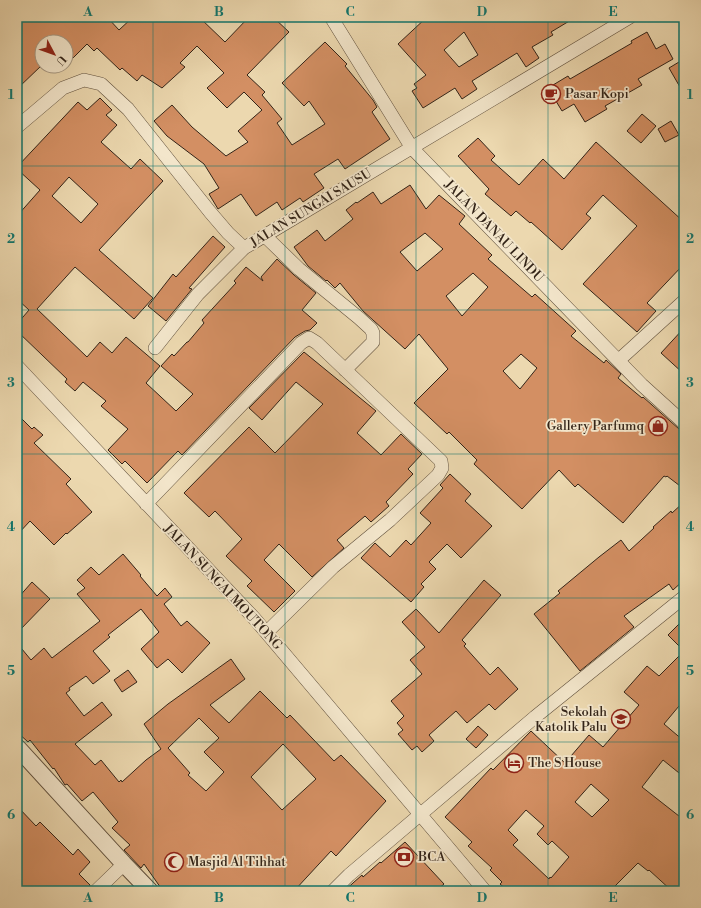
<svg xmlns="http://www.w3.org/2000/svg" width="701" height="908" font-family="'Libre Bodoni',serif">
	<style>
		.building { fill: #d38f63; stroke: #332418; fill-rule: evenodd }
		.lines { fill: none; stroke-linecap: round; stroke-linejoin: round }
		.minor-casing { stroke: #61513e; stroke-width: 14 }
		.tertiary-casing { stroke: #61513e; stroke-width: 18 }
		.minor { stroke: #f3e6cb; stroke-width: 13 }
		.tertiary { stroke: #f3e6cb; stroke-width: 16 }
		.grid { fill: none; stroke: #0f766e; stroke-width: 1; stroke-opacity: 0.55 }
		.labels { text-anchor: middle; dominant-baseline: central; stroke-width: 3.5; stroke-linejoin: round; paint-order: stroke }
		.poi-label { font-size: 13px; fill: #332418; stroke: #f3e6cb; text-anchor: start }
		.street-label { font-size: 13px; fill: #332418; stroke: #f3e6cb }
		.neatline { fill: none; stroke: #0f766e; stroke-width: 1.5 }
		.grid-label { font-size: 13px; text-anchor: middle; font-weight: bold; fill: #0f766e }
	</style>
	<rect width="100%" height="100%" fill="#ecd8af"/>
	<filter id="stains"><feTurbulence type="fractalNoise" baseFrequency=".005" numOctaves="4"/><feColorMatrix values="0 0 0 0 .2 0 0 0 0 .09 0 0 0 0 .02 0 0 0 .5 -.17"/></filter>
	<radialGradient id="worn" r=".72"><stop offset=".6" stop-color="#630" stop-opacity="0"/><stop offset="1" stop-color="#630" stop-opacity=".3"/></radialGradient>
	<path class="building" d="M17,17h90l12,13 14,-13h66l26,25 24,-25h24l16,15 -42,43 18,17 -3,3 20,24 -5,4 15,22 33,-21 -16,-23 -5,5 -22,-23 43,-41 22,22 -2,2 28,34 4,7 -5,5 18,27 -45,30 -7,-10 -24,15 10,14 -21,14 -3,-4 -18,12 -5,-8 -21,14 -15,-22 -23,15 -9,-15 10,-6 -15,-24 -37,-28 -13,-15 18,-16 20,22 34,29 22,-14 -10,-11 24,-21 -18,-18 -17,16 -20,-20 17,-15 -27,-27 -17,17 5,4 -23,21 -20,-13 -5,6 -15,-13 -2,2 -23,-22 -3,3 -7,-7 -21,21v-23h-24v23l-25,24z
		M427,17h149l-25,15 2,3 -21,12 7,11 -13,9 -9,-14 -45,28 5,8 -15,10 -7,-11 -32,20 -11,-17 5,-3 -3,-4 12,-9 -28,-31zM464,32l14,23 -19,12 -15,-17z
		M647,32l9,17 9,-5 8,15 -35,20 4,6 -37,21 2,3 -22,13 -11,-18 -12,7 -14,-23 20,-12 2,3 62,-36 -1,-2z
		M684,59v35l-15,-26z
		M100,98l12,12 -6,5 11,10 -16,17 30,27 9,-10 23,22 -64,69 54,48 -19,21 -59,-52 -38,42 50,48 13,-15 12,11 14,-16 34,29 -14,17 30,28 17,-17 -32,-28 11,-12 2,2 13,-14h1l16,-19 -2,-3 34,-37 -2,-2 12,-14 17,14 -2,-4 16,-18 17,16 22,18 -14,17 15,13 -7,7 -5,1 -10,6 -113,118 -4,-4 -31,32 -22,-22 -3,3 -14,-14 20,-21 -27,-23 5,-5 -23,-19 -8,9 -10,-9 2,-3 -50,-48v-7l12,-14 -12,-11v-83l23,-26 -23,-21v-2l61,-65 9,8zM69,177l29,27 -17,19 -29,-27z
		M642,114l14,12 -15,17 -14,-12z
		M671,121l8,14 -14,7 -7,-13z
		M478,138l17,18 -4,4 28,25 24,-26 21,20 32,-37 88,80v42l-37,39 9,8 -19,21 -54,-48 54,-58 -34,-31 -17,19 5,4 -29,32 -31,-28 -1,1 -14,-12 -5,5 -26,-22 4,-5 -31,-33z
		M410,185l16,24 13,-14 26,21 -6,8 33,31 -4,4 44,38 3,-3 41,37 -5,5 33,27 2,-3 15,14 -3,4 24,20 1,-1 36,32 5,2v58l-17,-13 -1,1 -2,-1 -41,47 -45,-39 -3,3 -16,-17 -37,39 -48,-45 3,-4 -28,-28 -2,2 -33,-31 34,-34 -29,-35 -14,15 -42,-38 -23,-28 -5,5 -8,-8 -1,1 -18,-15 -14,-19 23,-17 8,11 28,-22 -7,-9 10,-8 1,1 16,-11 8,12zM425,233l18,16 -26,22 -17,-19zM473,273l15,14 -26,29 -16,-20zM521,354l16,14 -17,21 -17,-18z
		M213,236l12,11 -36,41 3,1 -26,32 -18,-15 25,-32 3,3z
		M684,328v46l-23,-21z
		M304,352l72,59 -19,22 24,22 20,-21 21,20 -14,15 5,5 -27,28 3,4 -18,16 -6,-6 -28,24 7,8 -32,29 -33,-33 -15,16 31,31 -21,21 -27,-26 5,-5 -26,-25 16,-17 -27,-28 -6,6 -25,-24 65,-66 26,26 48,-49 -27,-22 -34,38 -13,-12z
		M17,414l15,15 2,-2 9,8 -9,8 37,36 -5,5 26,28 -25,22 -1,-1 -12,12 -24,-24 -13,14z
		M450,474l21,20 -6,7 27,25 -31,32 -14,-14 -18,18 7,7 -15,15 3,3 -13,15 -50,-44 14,-15 15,14 16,-17 5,5 20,-22 -11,-10 23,-25 -3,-3z
		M684,502v78l-11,10 -4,-6 -45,32 10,11 -54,44 -46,-57 26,-21 -2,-2 41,-34 22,-17 8,11 25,-23 -1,-1 18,-16 1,2z
		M123,554l18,21 -1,1 17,20 8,-8 7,9 -8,7 17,22 6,-5 23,22 -28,30 -14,-14 -11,9 -16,-19 18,-17 -18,-23 -33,26 2,2 -17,14 17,20 -17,13 -7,-8 -17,12 1,2 -4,3 18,23 18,-14 10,13 -37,29 20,21 6,-5 18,22 2,-2 1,2 24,-22 15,-11 -17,-25 24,-20 63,-45 14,20 -35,26 19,18 31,-32 27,27 3,-3 44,46 7,-6 45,46 -50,55 -5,-5 -37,40h-131l-19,-27 -3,4 -17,-18 6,-5 -18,-17 6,-6 -25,-30 -11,9 -15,-17 -2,1 -11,-17 -1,1 -23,-29 -2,2 -11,-10v-89l14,17 13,-12 8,10 48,-37 -23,-27 8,-6 -8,-8 14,-13 8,8zM199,718l20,20 -15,14 20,20 -18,19 -18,-16 2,-2 -22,-25zM283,744l33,35 -34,31 -31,-33z
		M484,580l17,15 -39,45 4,4 -2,2 26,29 8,-8 20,22 -23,21 -6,-6 -22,19 -11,-12 -27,24 5,6 -12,11 -5,-6 -5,4 -14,-16 5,-4 -6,-7 7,-7 -13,-15 31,-27 -12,-14 15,-13 -23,-25 14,-13 23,24z
		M32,582l18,17 -33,34v-34z
		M684,619v81l-20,24 20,17v36l-21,-17 -21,27 42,33v71h-12l-23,-21 -1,1 -10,-8 -28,28h-102l-8,-7 2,-2 -12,-12 2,-2 -24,-22 4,-4 -27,-25 46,-49 2,2 38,-39 34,32 24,-28 14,12 36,-42 -15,-13 23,-26 12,10 25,-25 -16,-16zM591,784l18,16 -17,17 -17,-15zM526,810l18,16 -7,8 11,11 4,-4 17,16 -18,21 -1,-1 -1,2 -36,-34 5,-5 -10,-10z
		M128,670l9,12 -15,10 -8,-12z
		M478,726l10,9 -12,13 -10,-9z
		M17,806l19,20 4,-4 33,33 5,-6 12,13 -11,12 11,11 -2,6h-71z
		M405,842l39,42 -8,7h-92l18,-16 1,2 17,-15 1,1z"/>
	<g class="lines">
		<g class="minor-casing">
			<path id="minor" d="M331,17l81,131 230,237 42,38
				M17,127l46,-39 21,-8 17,4 27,25 82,103 18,21 16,15 386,-231
				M265,236l34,33 60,49 12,11 2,4v9l-28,28
				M155,348l43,-54 46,-46
				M619,360l65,-59
				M17,366l237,252 231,273
				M146,504l155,-161 8,-5 8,5 124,118 1,7 -4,7 -48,45 -57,47 -66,65
				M96,891l28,-27
				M333,891l16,-16 186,-158 149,-120"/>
		</g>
		<g class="tertiary-casing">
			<path id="tertiary" d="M17,747l107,117 26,27"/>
		</g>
		<use href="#minor" class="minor"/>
		<use href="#tertiary" class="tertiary"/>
	</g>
	<path class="grid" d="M153,17v874M285,17v874M416,17v874M548,17v874M17,166h667M17,310h667M17,454h667M17,598h667M17,742h667"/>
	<defs>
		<g id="cafe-ring" transform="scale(1)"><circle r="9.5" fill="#f3e6cb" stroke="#8f2418" stroke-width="1.5"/><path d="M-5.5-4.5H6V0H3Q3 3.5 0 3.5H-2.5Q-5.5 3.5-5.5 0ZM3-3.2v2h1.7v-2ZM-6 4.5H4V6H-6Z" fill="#8f2418"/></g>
		<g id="shop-ring" transform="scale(1)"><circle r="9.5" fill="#f3e6cb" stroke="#8f2418" stroke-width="1.5"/><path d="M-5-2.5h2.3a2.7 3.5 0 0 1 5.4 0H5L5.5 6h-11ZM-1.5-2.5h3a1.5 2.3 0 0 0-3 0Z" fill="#8f2418"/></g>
		<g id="school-ring" transform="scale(1)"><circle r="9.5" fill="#f3e6cb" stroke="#8f2418" stroke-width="1.5"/><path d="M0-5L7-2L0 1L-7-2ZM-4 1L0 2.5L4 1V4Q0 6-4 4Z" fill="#8f2418"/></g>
		<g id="hotel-ring" transform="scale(1)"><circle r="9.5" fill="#f3e6cb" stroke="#8f2418" stroke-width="1.5"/><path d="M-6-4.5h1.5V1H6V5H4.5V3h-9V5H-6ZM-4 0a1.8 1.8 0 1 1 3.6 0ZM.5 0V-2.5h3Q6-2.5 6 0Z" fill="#8f2418"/></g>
		<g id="bank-ring" transform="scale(1)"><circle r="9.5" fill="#f3e6cb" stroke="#8f2418" stroke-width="1.5"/><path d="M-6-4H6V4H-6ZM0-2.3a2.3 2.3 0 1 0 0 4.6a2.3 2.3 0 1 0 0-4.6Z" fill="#8f2418"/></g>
		<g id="mosque-ring" transform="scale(1)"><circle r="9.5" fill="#f3e6cb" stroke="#8f2418" stroke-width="1.5"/><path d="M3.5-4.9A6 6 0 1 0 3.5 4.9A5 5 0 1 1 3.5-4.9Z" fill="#8f2418"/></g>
	</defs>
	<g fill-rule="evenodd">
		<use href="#cafe-ring" x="551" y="94"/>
		<use href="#shop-ring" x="658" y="426"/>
		<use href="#school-ring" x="621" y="719"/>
		<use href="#hotel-ring" x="514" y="763"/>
		<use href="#bank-ring" x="404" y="857"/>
		<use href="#mosque-ring" x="174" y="862"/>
	</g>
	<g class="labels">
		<g class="poi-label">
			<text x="565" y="94">Pasar Kopi</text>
			<text x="644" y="426" text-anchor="end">Gallery Parfumq</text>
			<text x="607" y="712" text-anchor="end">Sekolah<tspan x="607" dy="15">Katolik Palu</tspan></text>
			<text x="528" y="763">The S House</text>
			<text x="418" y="857">BCA</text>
			<text x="188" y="862">Masjid Al Tihhat</text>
		</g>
		<g class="street-label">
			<text transform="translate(311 208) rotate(-31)">JALAN SUNGAI SAUSU</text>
			<text transform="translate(494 231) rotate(46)">JALAN DANAU LINDU</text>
			<text transform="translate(223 587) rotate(47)">JALAN SUNGAI MOUTONG</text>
		</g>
	</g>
	<rect width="701" height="908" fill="none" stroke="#ecd8af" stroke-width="44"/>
	<g transform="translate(54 54) rotate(131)"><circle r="19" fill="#f3e6cb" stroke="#a69883"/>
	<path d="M0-3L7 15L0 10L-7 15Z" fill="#8f2418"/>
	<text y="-6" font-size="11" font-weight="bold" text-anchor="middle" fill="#332418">U</text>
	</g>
	<rect x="22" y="22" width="657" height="864" class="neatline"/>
	<g class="grid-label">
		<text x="88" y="16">A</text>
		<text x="219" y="16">B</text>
		<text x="350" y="16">C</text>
		<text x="482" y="16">D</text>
		<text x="613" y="16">E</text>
		<text x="11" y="99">1</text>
		<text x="690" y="99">1</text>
		<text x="11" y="243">2</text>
		<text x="690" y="243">2</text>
		<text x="11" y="387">3</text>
		<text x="690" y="387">3</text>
		<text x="11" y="531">4</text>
		<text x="690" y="531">4</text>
		<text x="11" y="675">5</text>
		<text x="690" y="675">5</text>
		<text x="11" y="819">6</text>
		<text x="690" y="819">6</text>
		<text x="88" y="902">A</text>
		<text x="219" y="902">B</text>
		<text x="350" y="902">C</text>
		<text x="482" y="902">D</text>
		<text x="613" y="902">E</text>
	</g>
	<rect width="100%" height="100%" filter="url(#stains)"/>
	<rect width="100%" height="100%" fill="url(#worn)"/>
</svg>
